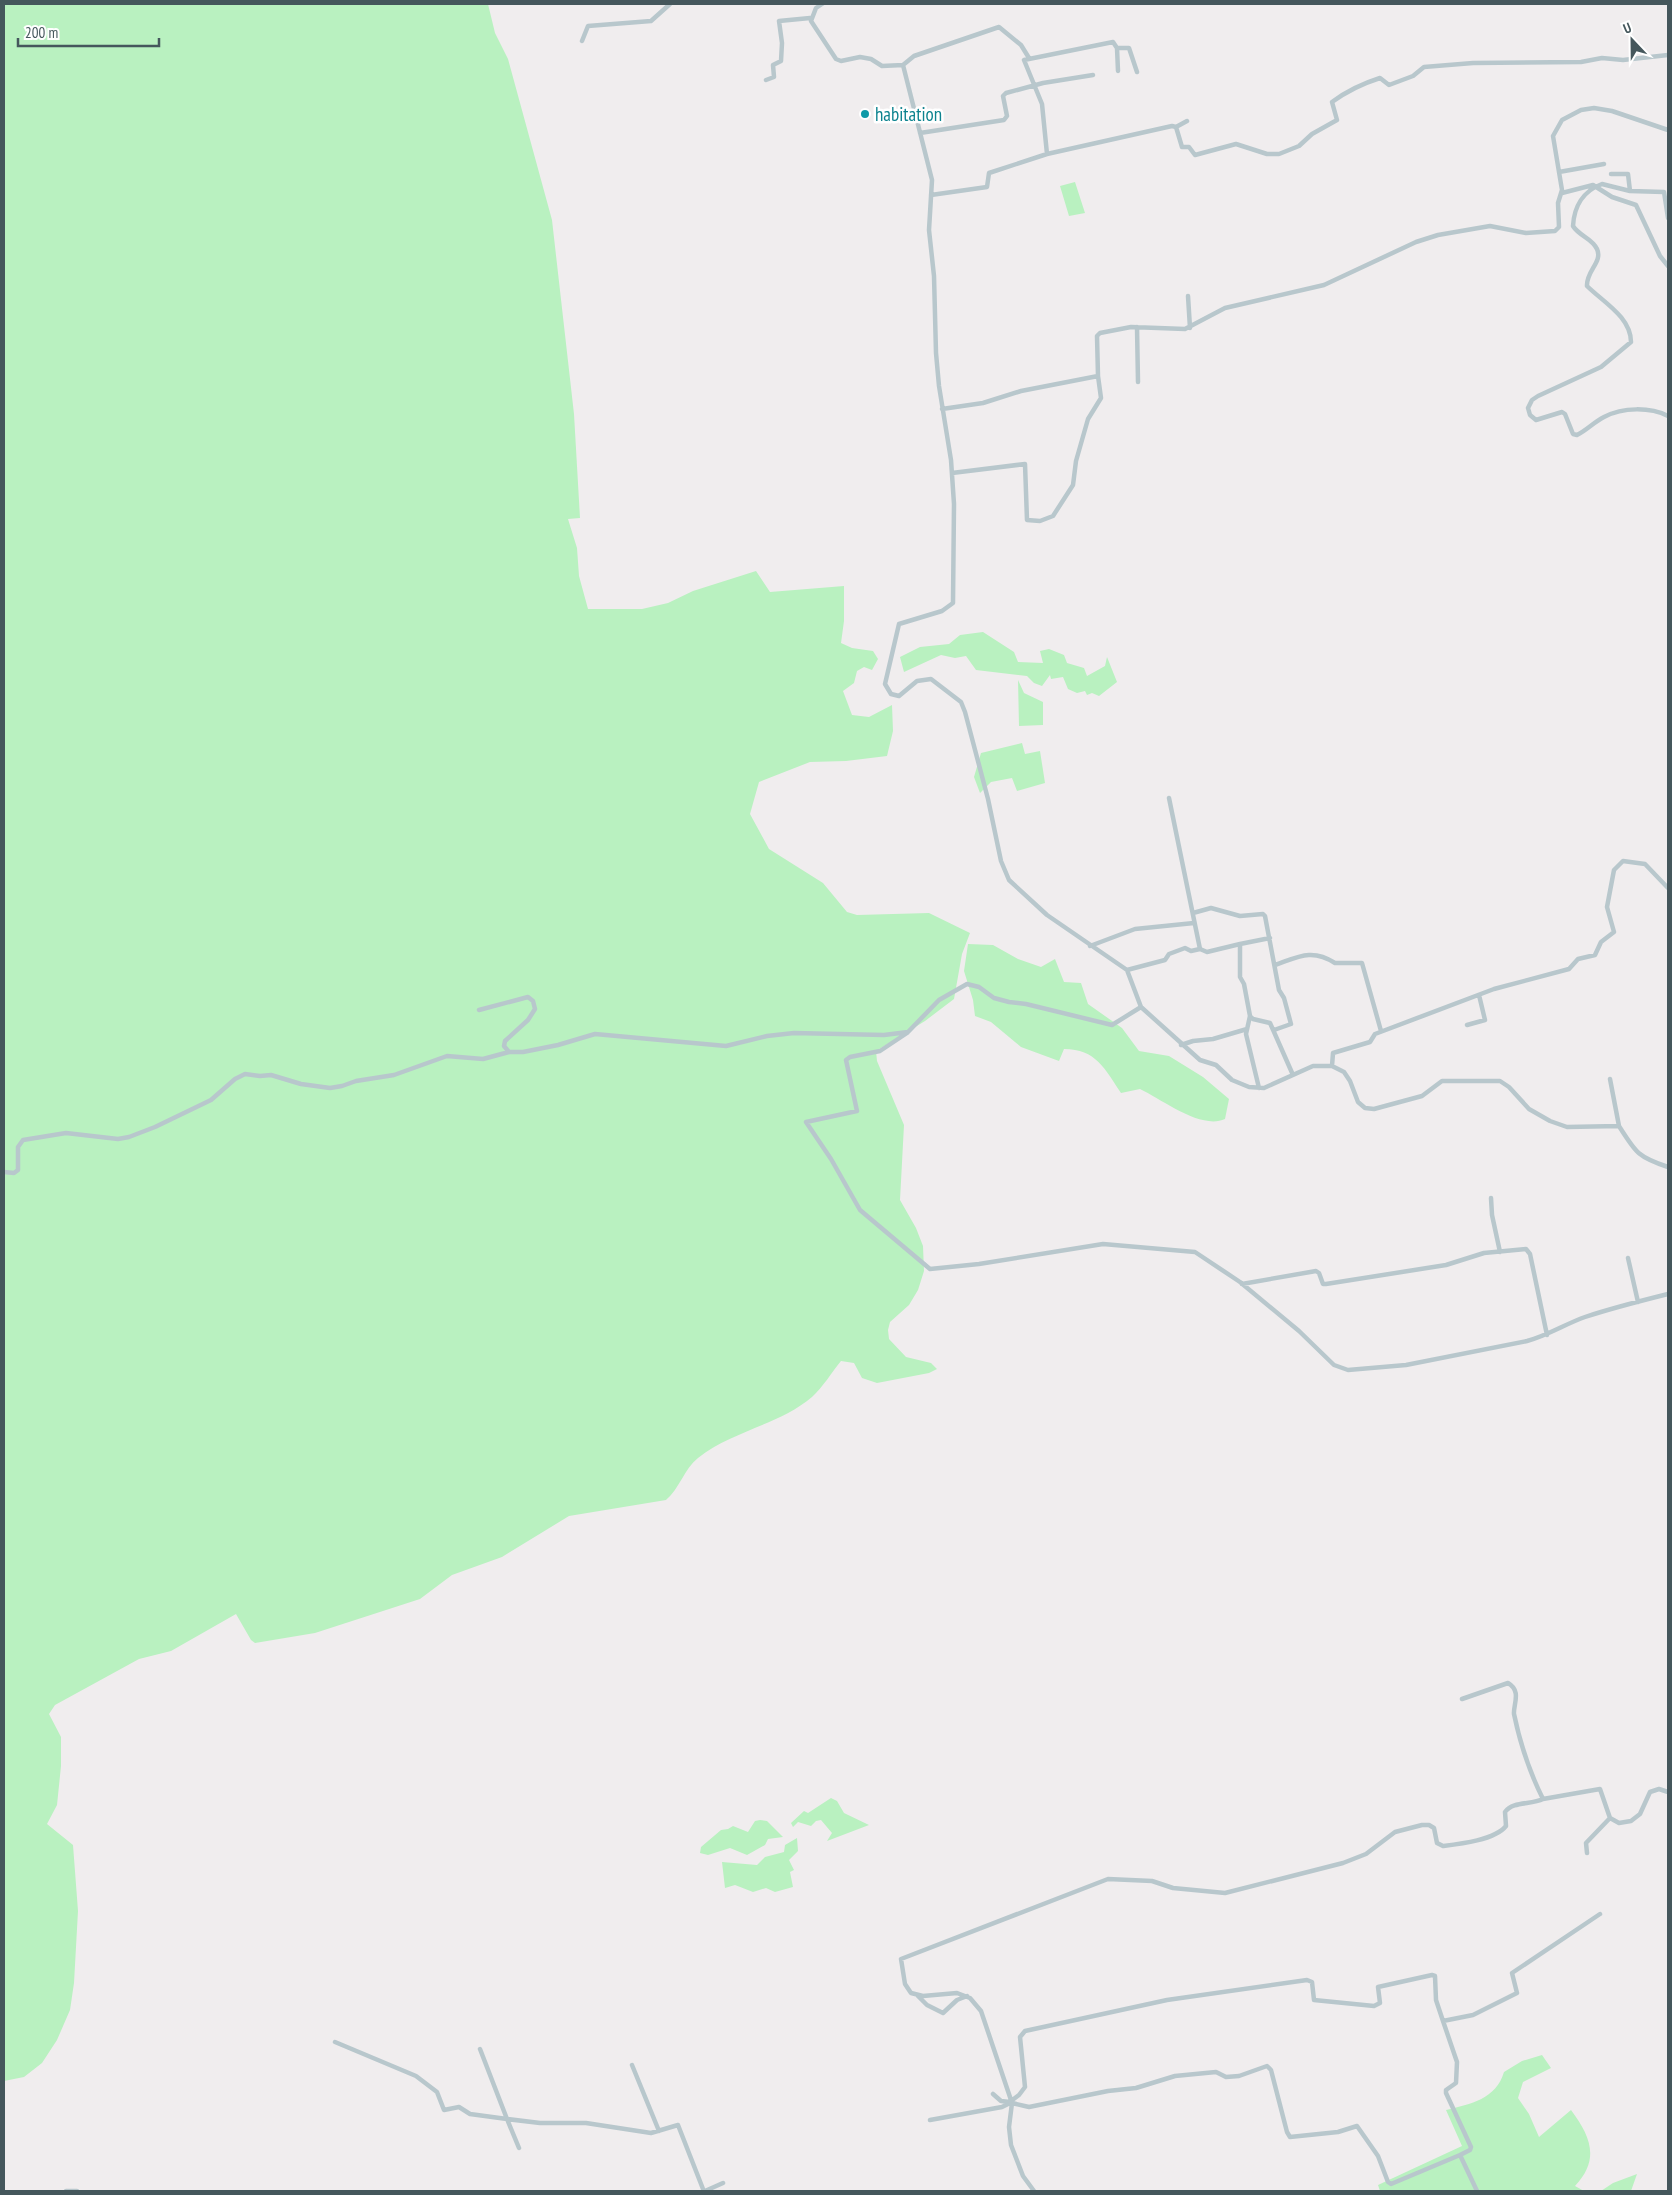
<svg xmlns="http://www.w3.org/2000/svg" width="1672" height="2195" font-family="'PT Sans Narrow',sans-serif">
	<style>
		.green { fill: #b9f1c0 }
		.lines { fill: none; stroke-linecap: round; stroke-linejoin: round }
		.street { stroke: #b8c7cc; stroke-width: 4.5 }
		.culture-dot { fill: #0f9aa8; stroke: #fff; stroke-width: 2 }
		.labels { text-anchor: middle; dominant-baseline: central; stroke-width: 5; stroke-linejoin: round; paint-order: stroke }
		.culture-label { font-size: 19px; fill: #0d838f; stroke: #fff; text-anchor: start }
	</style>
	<rect width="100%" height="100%" fill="#f0edee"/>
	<path class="green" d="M4,4h484l7,29 13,26 44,161 22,194 6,104 -12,1 9,29 2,28 9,33h54l26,-6 25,-12 63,-20 14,21 74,-6v35l-3,22 11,5 21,3 5,8 -6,11 -8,-3 -7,4 -3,12 -11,8 9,24 17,2 23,-12 1,26 -6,25 -41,5 -36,1 -51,20 -9,32 19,35 54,34 24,29 10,3 72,-2 41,20 -8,21 -8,45 -29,22 -49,30 1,10 27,64 -4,75 16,28 7,18 1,25 -6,19 -9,15 -19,17 -2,8 1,9 17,18 25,6 6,6 -8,4 -52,10 -15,-5 -8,-15 -13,-2c-9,11 -18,26 -29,36 -33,28 -80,34 -114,61 -14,11 -18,30 -32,42l-97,16 -67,41 -50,18 -32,24 -105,34 -60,10 -4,-3 -15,-26 -65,37 -32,8 -84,46 -6,9 12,23v29l-4,39 -10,19 26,21 5,66 -4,72 -4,27 -13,30 -15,23 -18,14 -20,4z
		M1075,182l10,31 -16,3 -9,-30z
		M983,632l31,20 4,10 25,1 -3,-12 9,-2 15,6 3,8 17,5 3,8 18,-10 2,-9 10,25 -18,14 -7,-3 -5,2 -2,-4 -8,2 -9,-4 -5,-12 -12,2 -1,-4 -8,11 -8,-3 -7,-7 -51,-6 -10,-14 -11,2 -14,-3 -37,17 -4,-15 20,-10 29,-3 11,-9z
		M1018,680l6,13 19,9v23l-24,1z
		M1022,743l3,11 15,-3 5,32 -28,8 -5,-13 -21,4 -11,11 -6,-16 7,-24z
		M968,944l25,1 25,14 23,8 14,-8 9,23 17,1 7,21 34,24 17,23 30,5 34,21 26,22 -4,20c-24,11 -62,-19 -85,-30l-19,4c-16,-24 -25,-44 -57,-44l-5,12 -38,-14 -30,-25 -16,-6 -2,-16 -9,-29z
		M831,1798l6,3 7,12 25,12 -42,16 5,-8 -11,-13 -5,1 -5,5 -13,-4 -5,5 -2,-4 13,-12 4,2z
		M760,1820l7,1 16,16 -15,2 -3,6 -18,10 -17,-7 -22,7 -8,-2 1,-6 20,-17 7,-1 5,-3 15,6 7,-11z
		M797,1838l1,13 -9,9 5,10 -4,2 3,15 -18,5 -9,-4 -13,4 -18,-7 -10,3 -3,-26 35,3 8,-8 19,-5 1,-7z
		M1542,2055l9,13 -28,14 -5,16 11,16 10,23 32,-27c20,27 29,49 4,76l9,5h-204l-2,-6 84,-39 -16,-36c25,-6 50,-11 58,-38l18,-11z
		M1637,2174l-6,17h-30l12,-8z"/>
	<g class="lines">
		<path class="street" d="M822,4l-6,4 -5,13 25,38 5,2 19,-4 11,2 11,7 21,-1 29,115 -3,50 5,46 2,77 3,33 12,74 3,44 -1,99 -11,8 -43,13 -14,60 6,10 8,2 18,-15 14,-2 30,23 4,10 23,87 13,62 8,19 38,35 80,55 14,37
			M582,41l6,-15 63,-5 19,-17
			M1117,48l1,23
			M903,65l11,-9 85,-29 22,18 8,13
			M766,80l8,-3 -1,-12 8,-4 1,-18 -3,-22 31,-3
			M1176,127l11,-6
			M920,133l84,-13 3,-4 -4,-20 3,-3 37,-10 50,-8
			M1047,154l-5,-50 -18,-44 89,-18 4,6h12l8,24
			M1559,172l45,-8
			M1611,174h17l2,17
			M1562,193l31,-8 19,12 24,8 24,51 8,10
			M931,195l56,-8 2,-14 58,-19 125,-28 4,1 6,20h7l6,8 41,-11 31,10h12l20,-8 13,-12 25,-14 -5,-18c15,-11 29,-18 48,-24l9,7 24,-9 11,-9 49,-4 108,-1 21,-4 21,2 45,-5
			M1668,218l-4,-26 -34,-1 -28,-7c-19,7 -28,23 -29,42 6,10 19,12 24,23 6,13 -11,22 -10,37 16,16 44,31 44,56l-30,25 -63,29 -6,4 -4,8 2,7 6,5 26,-8 3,2 8,20 4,1c10,-5 17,-13 27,-18 19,-10 46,-10 64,-1
			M1188,296l2,32
			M1137,327l1,55
			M942,409l41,-6 38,-12 77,-15 -1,-40 3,-3 31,-6 54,2 40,-21 99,-23 92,-43 22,-7 52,-9 36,7 29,-2 4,-4 -1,-24 4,-13 -9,-54 9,-16 19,-10 13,-2 18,3 56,19
			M952,473l73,-9 2,56 13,1 13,-5 20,-31 3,-24 12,-42 13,-21 -3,-22
			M1169,798l31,151 7,3 33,-8v33l4,7 6,32 3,3 17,4 23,52
			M1193,913l18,-5 29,8 23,-2 2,2 14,74 5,8 7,26 -17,6
			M1240,944l30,-6
			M1090,946l45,-17 59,-6
			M1275,965c23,-8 37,-17 60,-2h27l19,68
			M1127,970l38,-10 4,-6 16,-6 6,3 9,-2
			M479,1010l49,-13 5,4 2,8 -7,11 -23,21 -1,5 5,6
			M1250,1016l-4,18 13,54
			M1467,1025l18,-5 -6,-25
			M907,1033l-27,18 -30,6 -4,3 11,51 -51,11 25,37 29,51 70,59 49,-5 124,-20 92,8 45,30 59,49 35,34 14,5 58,-5 121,-24c20,-5 38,-17 58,-24 27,-9 55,-16 83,-23
			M1181,1045l12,-4 20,-2 34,-10
			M1332,1066l1,-13 37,-11 5,-8 119,-45 75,-20 9,-10 17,-4 6,-13 13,-10 -7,-25 7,-37 9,-9 22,3 23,24
			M1610,1079l9,47
			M4,1172l10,1 4,-3v-23l5,-7 43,-7 52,6 11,-2 26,-10 56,-27 24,-21 10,-5 15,2 11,-1 30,9 29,4 12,-2 14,-5 38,-6 53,-19 36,3 26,-7h14l35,-7 37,-11 131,12 41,-10 27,-3 90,2 24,-3 31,-32 28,-16 12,3 15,11 15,4 17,2 86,21 29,-18 59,53 16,5 16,15 17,7 15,1 49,-22h19l12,6 6,9 8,21 7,6 9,1 48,-13 20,-15h58l9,6 20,22 21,12 17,6 52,-1c17,27 19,31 49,41
			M1491,1198l1,17 8,37
			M1628,1258l10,44
			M1242,1284l74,-13 3,2 4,11h3l120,-19 38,-12 42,-4 4,5 17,81
			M1543,1799l57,-10 10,29 9,5 12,-2 9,-7 10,-22 9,-3 9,3
			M1587,1853l-1,-10 24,-25
			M918,1996l9,9 16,8 14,-13 10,-4
			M1443,2021l14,41 -1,21 -10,7v3l25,54 -1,3 -10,5
			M335,2042l81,34 21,16 7,18 15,-3 11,7 37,5 -27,-70
			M632,2065l27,66
			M993,2094l8,7 9,1
			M1011,2101l8,-6 6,-8 -5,-50 5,-6 142,-31 140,-20 5,2 2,18 60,6 6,-3 -2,-16 54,-12 3,1 1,24 7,21 30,-6 44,-22 -5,-20 88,-59
			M1012,2103l17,4 79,-16 28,-3 39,-12 41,-4 10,5 13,-1 28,-10 4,4 16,62 3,5 48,-5 19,-6 21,30 10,26 3,2 69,-29 17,36
			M930,2120l72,-13 10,-5
			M519,2148l-12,-29 33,4h46l65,10 27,-8 25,64
			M66,2191h11
			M705,2191l18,-8
			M1034,2191l-11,-15 -12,-31 -2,-18 3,-24 -31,-92 -11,-13 -13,-5 -34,3 -12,-3 -6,-9 -4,-25 207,-80 44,2 21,7 52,5 118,-30 23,-9 29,-22 27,-7h7l5,3 3,15 6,3c17,-2 52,-6 63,-20l-1,-14c8,-11 26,-7 38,-13 -13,-26 -23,-56 -29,-85 -1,-9 8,-23 -6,-31l-46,16"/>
	</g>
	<circle class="culture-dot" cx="865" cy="114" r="5"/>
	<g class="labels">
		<g class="culture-label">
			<text x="875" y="114">habitation</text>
		</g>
	</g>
	<rect width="1672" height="2195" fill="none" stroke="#45575c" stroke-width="10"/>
	<g transform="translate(1632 40) rotate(338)" stroke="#ffffff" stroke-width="4" paint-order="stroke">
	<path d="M0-4L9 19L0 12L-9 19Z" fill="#45575c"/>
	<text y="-8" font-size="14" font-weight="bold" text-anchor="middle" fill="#45575c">U</text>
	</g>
	<path d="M18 38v8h141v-8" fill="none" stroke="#45575c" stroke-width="2.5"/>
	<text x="25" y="38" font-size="15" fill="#45575c" stroke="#ffffff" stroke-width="4" paint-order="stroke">200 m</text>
</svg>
